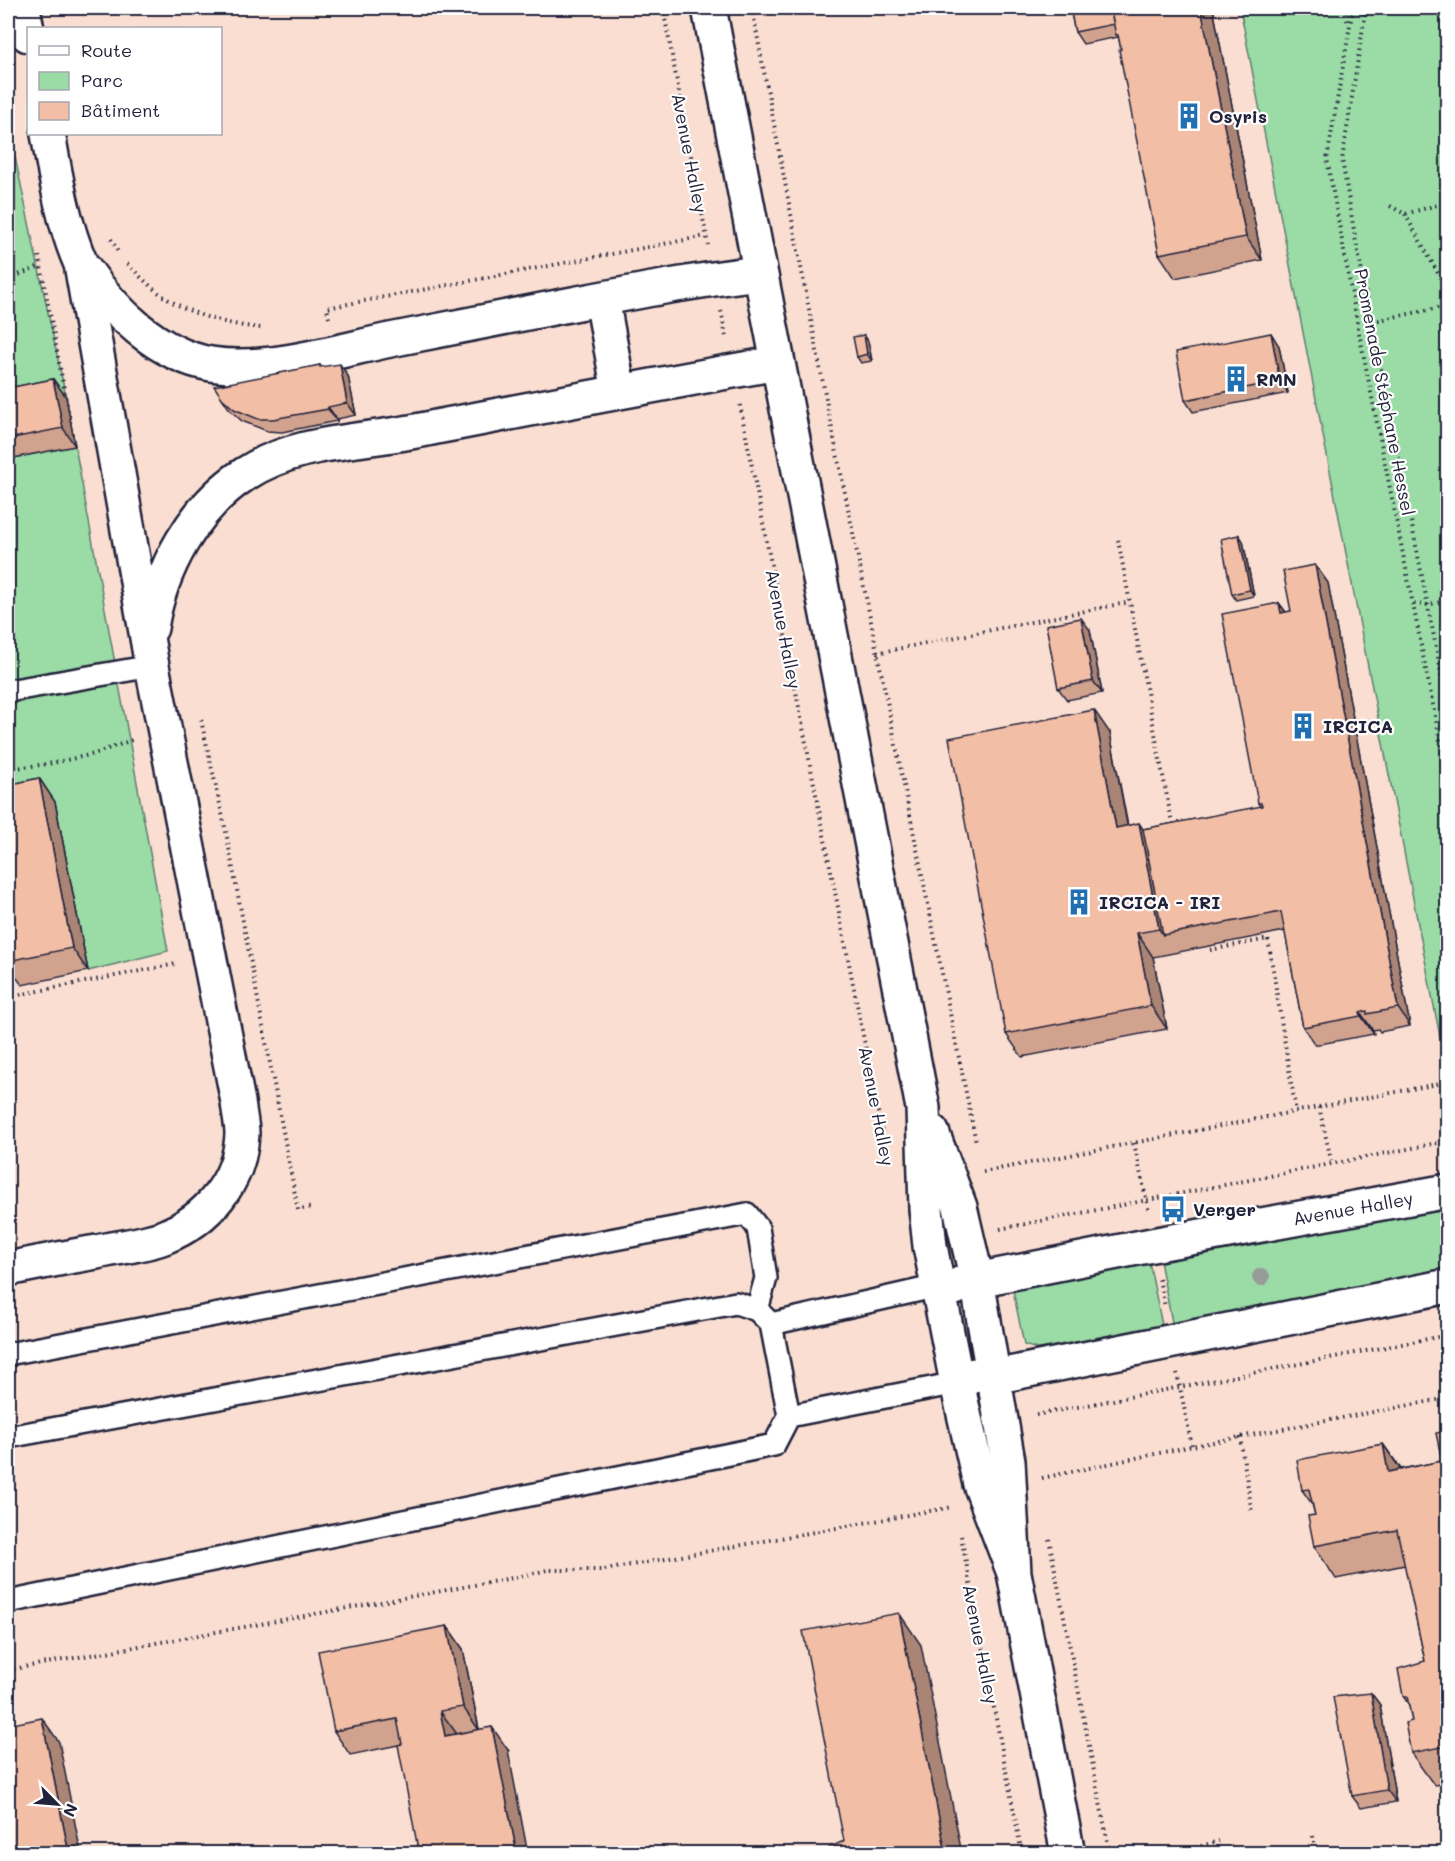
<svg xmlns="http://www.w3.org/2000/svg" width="1455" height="1861" font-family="Mali,sans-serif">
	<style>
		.built { fill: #f9ded1; fill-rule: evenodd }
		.green { fill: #9adba6; stroke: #5e7e70; stroke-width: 1.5 }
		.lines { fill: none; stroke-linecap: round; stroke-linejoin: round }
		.service-casing { stroke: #22223b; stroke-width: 26 }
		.minor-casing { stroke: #22223b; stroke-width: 38 }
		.path { stroke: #22223b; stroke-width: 4; stroke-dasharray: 1.5 4.5; stroke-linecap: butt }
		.service { stroke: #fff; stroke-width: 21 }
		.minor { stroke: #fff; stroke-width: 33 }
		.tree { fill: #979c99 }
		.wall { fill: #d1a38f; stroke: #22223b; stroke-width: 1.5 }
		.shaded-wall { fill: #aa8574; stroke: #22223b; stroke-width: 1.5 }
		.building { fill: #f3bea6; stroke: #22223b; stroke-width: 1.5 }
		.labels { text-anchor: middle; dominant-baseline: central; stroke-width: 4.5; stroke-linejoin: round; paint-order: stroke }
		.poi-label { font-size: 18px; font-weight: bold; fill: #22223b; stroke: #fff; text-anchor: start }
		.street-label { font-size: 18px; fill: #22223b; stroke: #fff }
	</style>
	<rect width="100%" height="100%" fill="#fbece4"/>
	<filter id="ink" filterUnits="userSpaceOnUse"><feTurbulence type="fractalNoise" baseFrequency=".0167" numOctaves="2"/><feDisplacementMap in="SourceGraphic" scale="12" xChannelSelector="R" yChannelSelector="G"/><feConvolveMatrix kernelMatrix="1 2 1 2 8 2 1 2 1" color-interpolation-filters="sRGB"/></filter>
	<g filter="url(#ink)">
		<path class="built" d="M8,8h1232l207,1065v780l-1439,1zM28,28h192v106h-192z"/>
		<path class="green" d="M1240,8h207v1065z
			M8,124l58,273 -58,8z
			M75,446l93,505 -80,20 -33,-169 -47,9v-352z
			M1447,1202v73l-274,52 -14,-71z
			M1148,1257l15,73 -111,21 -15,-2 -13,-4 -12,-60z"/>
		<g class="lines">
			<g class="service-casing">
				<path id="service" d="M8,691l144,-25
					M771,1324l167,-38
					M8,1354l739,-140 11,14 8,50 -9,32
					M789,1416l168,-33
					M8,1437l728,-134 21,7 14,14 18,92 -15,29 -766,157"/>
			</g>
			<g class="minor-casing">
				<path id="minor" d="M23,8l5,27
					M709,8l214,1100 3,101 4,37 27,137 23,101 34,89
					M84,268c29,43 74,87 127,96 54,9 126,-13 179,-24 61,-12 122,-24 183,-36 62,-12 124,-24 187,-31
					M602,299l17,93
					M151,628c9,-59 43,-121 94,-154 50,-33 114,-32 171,-43 120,-23 241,-47 362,-68
					M932,1132l28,75 17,73 31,181 6,112 54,281
					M8,1269c29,-6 59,-12 89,-17 22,-5 46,-7 67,-15 43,-17 76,-55 78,-103 0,-10 -3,-22 -4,-32l-86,-436 -71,-402c-18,-41 -25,-86 -33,-130
					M955,1288l7,-5 190,-38 296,-54
					M974,1375l20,2 454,-91"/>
			</g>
			<path class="path" d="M663,8l45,237
				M752,8l74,391 150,743
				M1344,8l4,16
				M1353,8l-26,151 31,168 90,454
				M1366,8l-24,152 14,82 92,466
				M8,88l6,37
				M1390,206l15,8 43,-12
				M1405,214l43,77
				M111,239l8,15
				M39,256l32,170
				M127,264c12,11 23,23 36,32 28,19 64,29 98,32
				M8,279l33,-13
				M721,311l5,25
				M329,318l-2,-10 379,-72
				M1372,320h7l69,-14
				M740,405l147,753
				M1118,540l55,288
				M1414,604l14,1 20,-5
				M877,653l253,-51
				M201,720l24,107 73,383 13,-3
				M8,743l6,24
				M8,769l40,-5 46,-10 38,-14
				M1210,950l58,-11 28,173
				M8,997l168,-33
				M1319,1107l13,57
				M1134,1143l15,69
				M983,1172l465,-90
				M1000,1229l448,-88
				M1159,1279l6,28
				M1177,1373l15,73
				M1036,1415l412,-80
				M1240,1437l12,76
				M1042,1478l150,-32 256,-48
				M961,1536l61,318
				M1049,1539l61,315
				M8,1670l510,-93 29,-7h57l348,-63
				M1313,1836l3,18
				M1172,1854l47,-13"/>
			<use href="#service" class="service"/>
			<use href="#minor" class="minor"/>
		</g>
		<circle class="tree" cx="1261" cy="1277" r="9"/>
		<path class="wall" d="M1070,8h143l49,252 -87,18 -16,-24 -40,-215 -1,-2 -35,7 -8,-12z
			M864,335l4,6 4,20 -11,2 -4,-6z
			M1279,346l9,47 -95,19 -8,-12z
			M320,365l1,2 27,9 8,39 -19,4v2l-55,11 -15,-1 -25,-10 -12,-11 -8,-12z
			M53,379l13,18 9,49 -67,13v-71z
			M1239,535l4,6 11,55 -18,4 -4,-6z
			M1315,565l13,18 82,443 -30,6 -2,-3 -5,1 1,4 -59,11 -12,-18 -18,-96 -132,26 14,72 -145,28 -16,-23 104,-301 18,93 15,3 117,-22 -2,-4 21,-200 7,9 5,-1z
			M1090,630l12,63 -35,7 -9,-12z
			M39,778l16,24 33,169 -66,14 -5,-7 -9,2v-195z
			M1448,1431v352l-14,2 -23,-32 1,-32 -3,-16 -6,-9 22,-35 -20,-96 -69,14 -22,-33 1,-31 -3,-11 -10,-14 81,-46 18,25 41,-8z
			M447,1626l16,23 16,80 29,21 -110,-5 -48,10 -16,-24z
			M1371,1693l9,12 16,97 -35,6 -9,-12z"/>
		<path class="shaded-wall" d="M1201,8h12l49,252 -16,-23z
			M1271,333l8,13 9,47 -8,-12z
			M864,335l4,6 4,20 -5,-7z
			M340,364l8,12 8,39 -9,-12z
			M53,379l13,18 9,49 -12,-18z
			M328,407l9,12v2l-9,-12z
			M1239,535l4,6 11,55 -4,-6z
			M1315,565l13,18 82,443 -12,-18z
			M1279,603l13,18 -11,-8z
			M1081,618l9,12 12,63 -9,-12z
			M1094,710l16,23 22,118 -16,-23z
			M39,778l16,24 33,169 -16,-23z
			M1139,823l16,24 8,88 -4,-6z
			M1137,933l16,24 14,72 -16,-23z
			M1360,1012l13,18 1,4 -13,-18z
			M1383,1444l22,32 -17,-4z
			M899,1613l22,32 41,209h-16z
			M447,1626l16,23 16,81 -16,-23z
			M1371,1693l9,12 16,97 -9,-12z
			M440,1711l17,23 -12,2z
			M42,1718l17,24 22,112h-12z
			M492,1727l16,23 20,104h-11z"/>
		<path class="building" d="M1070,8h40l4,16 -39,8z
			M1110,8h91l45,229 -87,17 -40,-204 2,-1 -3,-14h-2z
			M1271,333l9,48 -95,19 -9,-48z
			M864,335l3,19 -10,3 -4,-20z
			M340,364l7,39 -19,4v2l-55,10h-15l-24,-10 -12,-11 -8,-12 106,-21v2z
			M53,379l10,49 -55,11v-51z
			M1239,535l11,55 -18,4 -11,-55z
			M1315,565l83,443 -31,6v-3l-7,1 1,4 -58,11 -22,-115 -118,23 -20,-106 119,-23 -1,-3h-3l-36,-189 57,-11 2,10 10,-2 -8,-40z
			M1081,618l12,63 -35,7 -12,-63z
			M1094,710l22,118 23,-5 20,106 -22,4 14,73 -145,28 -57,-296z
			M39,778l33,170 -64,13v-176z
			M1448,1431v315l-37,7 -6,-30 7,-2 -5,-25h-4l-5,-27 27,-8 -28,-131 -83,16 -6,-30 7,-1 -6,-26 -7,1 -5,-30 86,-16 5,28 54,-11 -6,-28z
			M899,1613l47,241h-122l6,-7 14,-6 -41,-210z
			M447,1626l16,81 -23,4 5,25 47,-9 25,127h-98l-21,-109 4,-1 -5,-25 -63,12 -16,-80z
			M1371,1693l16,97 -35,6 -19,-99z
			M42,1718l27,136h-61v-129z"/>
	</g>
	<defs>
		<g id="building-bare" transform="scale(2.07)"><path d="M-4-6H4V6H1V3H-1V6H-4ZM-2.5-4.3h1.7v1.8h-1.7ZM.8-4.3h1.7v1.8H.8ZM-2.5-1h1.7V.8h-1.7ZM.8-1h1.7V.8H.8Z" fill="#1f6fb2" stroke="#fff" stroke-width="2.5" paint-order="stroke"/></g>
		<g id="bus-bare" transform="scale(2.07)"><path d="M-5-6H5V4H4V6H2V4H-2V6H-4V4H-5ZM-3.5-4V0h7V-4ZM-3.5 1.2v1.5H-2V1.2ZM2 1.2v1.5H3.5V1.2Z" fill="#1f6fb2" stroke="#fff" stroke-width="2.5" paint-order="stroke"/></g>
	</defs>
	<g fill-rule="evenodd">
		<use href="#building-bare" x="1189" y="116"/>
		<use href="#building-bare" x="1236" y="379"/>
		<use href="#building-bare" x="1303" y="726"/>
		<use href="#building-bare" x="1079" y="902"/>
		<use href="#bus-bare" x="1173" y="1209"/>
	</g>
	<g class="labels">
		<g class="poi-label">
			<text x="1209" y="116">Osyris</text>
			<text x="1256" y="379">RMN</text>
			<text x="1323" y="726">IRCICA</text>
			<text x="1099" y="902">IRCICA - IRI</text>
			<text x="1193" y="1209">Verger</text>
		</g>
		<g class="street-label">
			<text transform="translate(690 153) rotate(79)">Avenue Halley</text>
			<text transform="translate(1385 392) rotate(79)">Promenade Stéphane Hessel</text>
			<text transform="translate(784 629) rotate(79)">Avenue Halley</text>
			<text transform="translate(877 1106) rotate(79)">Avenue Halley</text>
			<text transform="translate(1353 1208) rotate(-10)">Avenue Halley</text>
			<text transform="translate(981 1644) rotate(79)">Avenue Halley</text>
		</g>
	</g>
	<rect width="1455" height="1861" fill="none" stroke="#fff" stroke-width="30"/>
	<rect x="15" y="15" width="1425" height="1831" fill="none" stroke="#22223b" stroke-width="2" filter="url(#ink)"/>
	<rect x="27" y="27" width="195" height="108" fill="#ffffff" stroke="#a7a7b1" stroke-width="1.5"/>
	<rect x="39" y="46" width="30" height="9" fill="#ffffff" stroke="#a7a7b1" stroke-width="1.5"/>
	<text x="81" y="57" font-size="18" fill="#22223b">Route</text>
	<rect x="39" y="72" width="30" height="18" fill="#9adba6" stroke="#a7a7b1" stroke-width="1.5"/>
	<text x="81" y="87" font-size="18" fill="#22223b">Parc</text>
	<rect x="39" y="102" width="30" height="18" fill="#f3bea6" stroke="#a7a7b1" stroke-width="1.5"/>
	<text x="81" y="117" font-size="18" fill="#22223b">Bâtiment</text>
	<g transform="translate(57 1804) rotate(115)" stroke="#ffffff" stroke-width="4.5" paint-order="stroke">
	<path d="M0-4.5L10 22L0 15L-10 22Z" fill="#22223b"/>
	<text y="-9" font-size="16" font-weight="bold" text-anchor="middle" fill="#22223b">N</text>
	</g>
</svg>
